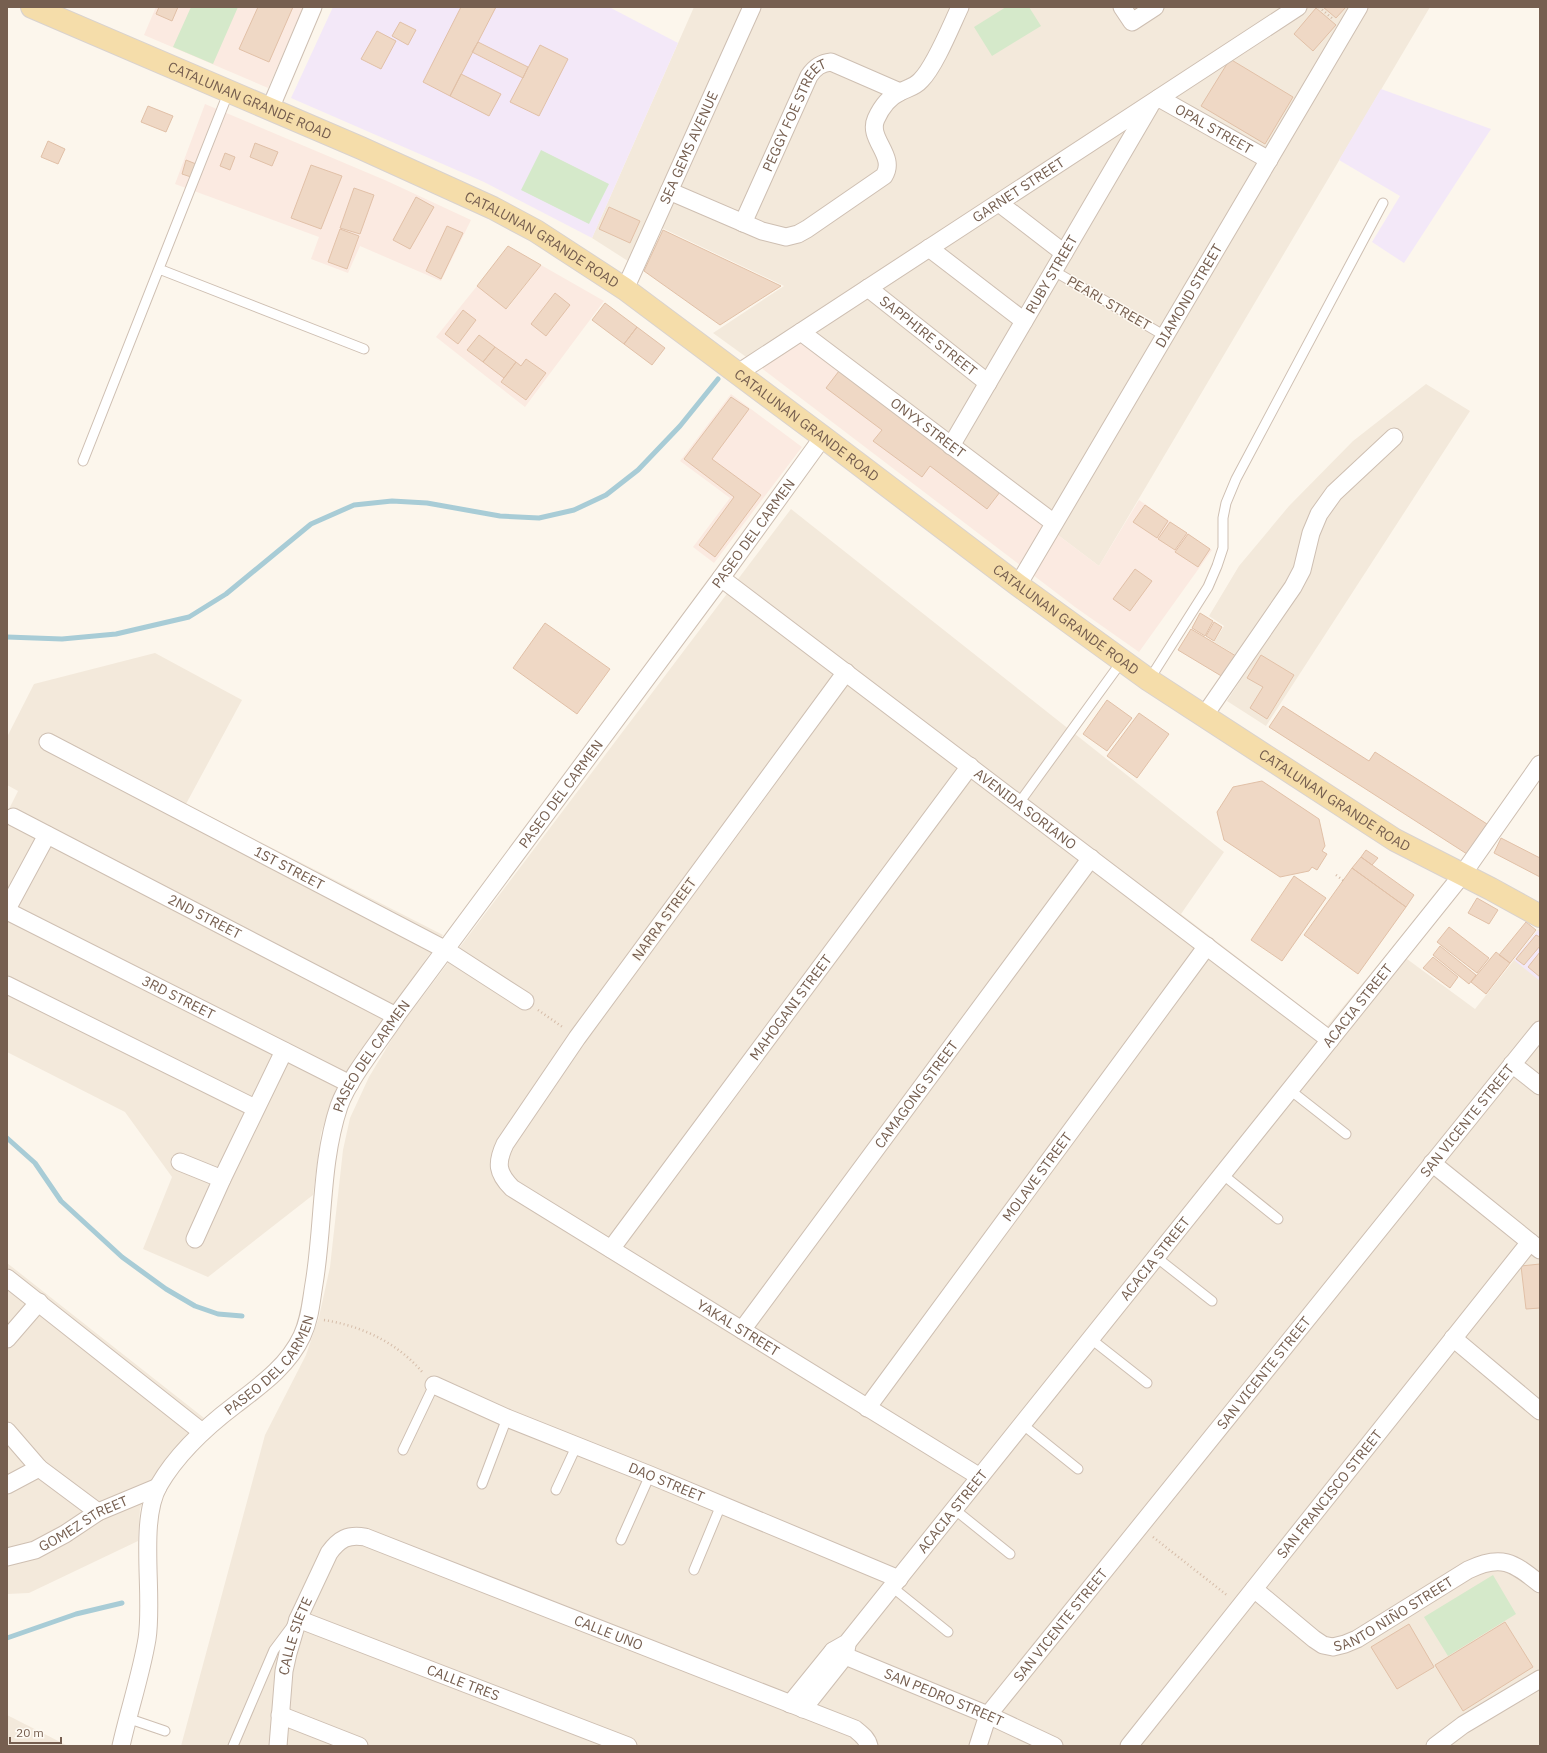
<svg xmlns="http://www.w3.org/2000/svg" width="1547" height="1753" font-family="'IBM Plex Sans',sans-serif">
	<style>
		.residential { fill: #f3e9db }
		.commercial { fill: #fbeae1 }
		.education { fill: #f3e8f8 }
		.green { fill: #d5e9ca }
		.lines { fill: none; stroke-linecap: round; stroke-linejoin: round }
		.stream { stroke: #a8ccd6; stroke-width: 5 }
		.building { fill: #efd8c5; stroke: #e1c0a7 }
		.lane-casing { stroke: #cebfb2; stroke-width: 11 }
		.street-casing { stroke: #cebfb2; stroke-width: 19 }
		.primary-casing { stroke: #d9d2ce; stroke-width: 24 }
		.path { stroke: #d5bca8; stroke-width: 2.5; stroke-dasharray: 1 3; stroke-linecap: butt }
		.lane { stroke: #fff; stroke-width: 9 }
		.street { stroke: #fff; stroke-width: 17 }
		.primary { stroke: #f5ddaa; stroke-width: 22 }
		.labels { text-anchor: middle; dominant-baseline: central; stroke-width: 3; stroke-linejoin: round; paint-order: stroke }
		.street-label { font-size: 14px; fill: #765f50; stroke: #fefaf3 }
	</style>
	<rect width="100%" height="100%" fill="#fcf6ec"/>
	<path class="residential" d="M694,7h736l-331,559 -298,-225 -41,26 -47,-34 71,-47 -122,-58 -20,42 -50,-32z
		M1426,384l44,27 -204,315 -39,-25 24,-37 -37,-22 10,-16 -15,-10 30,-50 50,-60 64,-65z
		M791,509l433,343 -43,62 146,112 65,-78 83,61 63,-79 2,2v814h-1359l84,-311 41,-80 13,-38 11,-50 13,-117 7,-32 19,-41 29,-48z
		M155,653l87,47 -56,104 257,131 -106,151 -16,47 -8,62 -105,82 -65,-28 29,-72 -47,-65 -118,-60v-239l11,-22 -11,-6v-48l27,-53z
		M7,1263l197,155 -54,64 -10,27 -2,32 -109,52 -22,1z
		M7,1715l61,31h-61z"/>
	<path class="commercial" d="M156,7h148l-36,81 -124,-53z
		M205,104l182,77 84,39 -30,61 -81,-35 -12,27 -37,-14 8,-22 -144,-53z
		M541,265l63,36 -79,106 -89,-70 41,-51 30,23z
		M801,341l298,225 40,-66 73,50 -73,102 -64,-45 -315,-240z
		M731,394l71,53 -88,116 -21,-16 37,-49 -50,-37z"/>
	<path class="education" d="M333,7h276l69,36 -86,195 -108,-56 -193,-84z
		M1381,89l110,40 -87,134 -32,-21 28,-46 -61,-36z
		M1538,930l2,2v49l-26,-21z"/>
	<path class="green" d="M191,7h47l-25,57 -40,-17z
		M1006,7h23l12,19 -49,30 -18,-29z
		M541,150l68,34 -20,40 -68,-34z
		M1493,1575l23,39 -68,42 -24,-39z"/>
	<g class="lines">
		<path class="stream" d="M7,637l55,2 54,-5 73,-17 37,-23 85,-70 43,-19 38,-4 35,2 73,13 39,2 35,-8 32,-15 32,-25 42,-44 38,-47
			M7,1138l28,25 26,38 61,56 44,32 29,17 23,8 24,2
			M7,1638l69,-24 46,-11"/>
	</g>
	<path class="building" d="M159,7h19l-6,14 -16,-7z
		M258,7h35l-24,55 -30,-13z
		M461,7h35l-46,89 -27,-14z
		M1323,7h23l-10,11z
		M1316,8l20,17 -23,26 -19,-17z
		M400,22l16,8 -8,15 -16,-9z
		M377,31l19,10 -15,28 -20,-10z
		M478,42l50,25 -5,11 -51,-26z
		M540,45l28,14 -29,57 -29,-14z
		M1230,59l63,38 -28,47 -64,-38z
		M461,74l40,20 -12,22 -39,-20z
		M148,106l25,10 -7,16 -25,-10z
		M48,141l17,8 -7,15 -17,-7z
		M255,143l23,9 -6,14 -22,-9z
		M225,153l10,4 -5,13 -10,-4z
		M186,160l10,4 -5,13 -9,-3z
		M311,165l31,11 -21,53 -30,-11z
		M354,188l20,7 -14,39 -20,-6z
		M416,197l18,10 -24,42 -17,-9z
		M609,207l31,14 -10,22 -31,-14z
		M447,226l16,7 -22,46 -15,-8z
		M340,229l19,7 -12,33 -19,-7z
		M663,230l118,56 -61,39 -76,-54z
		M508,246l33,19 -35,44 -29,-23z
		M555,293l15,12 -24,31 -15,-12z
		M605,303l32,24 -13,17 -32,-24z
		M463,310l13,10 -18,24 -13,-10z
		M637,327l28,21 -13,17 -28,-21z
		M479,335l16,12 -12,15 -16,-12z
		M495,347l21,15 -12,16 -21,-16z
		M526,359l20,14 -20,27 -25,-18 15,-20 5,4z
		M839,371l161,121 -13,17 -57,-43 -8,11 -49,-36 9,-11 -56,-42z
		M731,397l18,12 -37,50 49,36 -46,62 -16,-12 35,-48 -50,-38z
		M1145,505l23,16 -11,17 -24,-16z
		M1170,522l17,11 -12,17 -17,-11z
		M1188,534l22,15 -12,18 -23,-15z
		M1135,569l17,12 -22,30 -17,-12z
		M1200,613l13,8 -8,15 -13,-8z
		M1214,622l8,5 -8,14 -8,-5z
		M545,623l65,46 -33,45 -64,-46z
		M1191,629l45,27 -13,21 -45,-27z
		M1261,655l33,20 -27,44 -17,-11 13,-21 -16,-9z
		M1107,700l25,18 -25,33 -24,-17z
		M1283,706l86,55 6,-9 112,72 -20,30 -198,-127z
		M1139,713l30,21 -32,44 -30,-22z
		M1262,781l57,38 6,27 -3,5 5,3 -10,16 -5,-3 -3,4 -29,6 -56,-37 -7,-28 16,-25z
		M1501,838l39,20v19l-46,-24z
		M1366,850l12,8 -6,7 -11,-8z
		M1361,857l53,38 -8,12 -54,-39z
		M1352,868l54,39 -48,67 -54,-39z
		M1294,876l32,22 -44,63 -31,-21z
		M1477,898l21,12 -9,14 -21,-11z
		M1526,922l10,8 -26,33 -11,-8z
		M1449,927l40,31 -12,15 -40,-31z
		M1536,935l4,2v9l-16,19 -8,-6z
		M1440,946l36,29 -7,9 -36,-29z
		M1496,952l14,11 -24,31 -15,-12z
		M1540,952v25l-12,-10z
		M1433,957l25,20 -8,11 -27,-20z
		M1540,1264v44l-14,1 -5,-43z
		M1505,1622l28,45 -70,44 -28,-46z
		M1409,1624l25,43 -37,22 -26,-42z"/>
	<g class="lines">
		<g class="lane-casing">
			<path id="lane" d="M159,269l205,80
				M1054,271l111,65
				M83,461l146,-370
				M1149,680l59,-93 9,-21 6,-18v-30l3,-15 10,-24 147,-276
				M1019,803l103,-142
				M1290,1090l56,44
				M1222,1174l56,45
				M1156,1257l56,44
				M1091,1339l56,44
				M1022,1424l56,45
				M403,1450l31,-65
				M482,1484l25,-66
				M556,1490l20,-43
				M954,1509l56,45
				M621,1540l29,-65
				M694,1570l27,-65
				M892,1587l56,45
				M127,1718l38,13
				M233,1746l41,-96 18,-24"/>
		</g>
		<g class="street-casing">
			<g id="street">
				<path d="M1122,7l10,15 23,-15"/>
				<path id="s1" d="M1159,98l110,62"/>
				<path d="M270,109l43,-102"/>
				<path d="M669,191l93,40 24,6 12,-3 9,-5 77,-53c13,-20 -17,-37 -8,-57 5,-11 13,-22 24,-27 8,-4 15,-5 21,-12 14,-14 30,-54 39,-73"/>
				<path d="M999,203l65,50"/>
				<path id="s2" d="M743,223l66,-147c6,-9 12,-13 22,-14l69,30"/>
				<path d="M929,248l95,73"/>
				<path id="s3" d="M868,288l120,95"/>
				<path id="s4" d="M625,289l127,-282"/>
				<path id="s5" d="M801,332l253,191"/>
				<path id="s6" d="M738,373l560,-366"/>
				<path id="s7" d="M951,446l199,-340"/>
				<path id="s8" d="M721,578l609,462"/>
				<path id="s9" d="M1018,585l341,-578"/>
				<path id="s10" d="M846,672l-269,366 -72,106c-9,19 -8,29 7,44l468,289"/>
				<path d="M1204,716l89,-129 9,-17 9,-37 8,-19 15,-21 60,-56"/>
				<path id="s11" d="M48,742l398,208 79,51"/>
				<path id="s12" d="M13,817l383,199"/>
				<path d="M7,909l40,-74"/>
				<path id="s13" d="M7,911l343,173"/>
				<path d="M7,985l248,123"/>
				<path d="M1512,1064l28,22"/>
				<path d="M180,1162l42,17"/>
				<path d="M1432,1163l108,87"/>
				<path d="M195,1239l27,-60 62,-128"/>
				<path id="s14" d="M611,1249l359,-483"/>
				<path d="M7,1278l195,154"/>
				<path id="s15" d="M742,1330l349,-472"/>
				<path d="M1453,1338l87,73"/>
				<path d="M7,1339l32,-37"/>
				<path id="s16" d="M434,1385l73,33 143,57 249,104"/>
				<path id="s17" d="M867,1408l340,-462"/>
				<path d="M7,1431l32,37 59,44"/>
				<path d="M7,1485l32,-17"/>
				<path id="s18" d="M7,1557l28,-7 30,-16 33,-22 60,-25"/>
				<path id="s19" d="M1254,1589l60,50 9,6 10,2 12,-3 12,-5 111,-69c33,-16 45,-8 72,14"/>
				<path id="s20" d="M298,1619l330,127"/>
				<path id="s21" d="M833,1651l155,64 66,31"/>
				<path id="s22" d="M790,1704l43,-53 14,-8 615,-768 78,-111"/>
				<path d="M803,1709l42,-53 2,-11"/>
				<path d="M280,1715l79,31"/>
				<path id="s23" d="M121,1746c8,-36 20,-71 26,-107 7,-44 -9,-118 12,-154 18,-31 47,-58 76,-80 26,-20 53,-39 67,-69 8,-17 9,-34 12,-52 10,-59 6,-121 25,-178 10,-28 40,-64 57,-90l325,-438 102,-141"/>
				<path id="s24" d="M278,1746l6,-75 4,-18 10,-34 31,-66c10,-14 19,-19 36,-16l490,192c6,5 12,9 14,17"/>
				<path id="s25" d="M978,1746l10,-31 552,-685"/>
				<path id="s26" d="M1129,1746l401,-504"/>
				<path d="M1435,1746l28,-21 77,-46"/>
			</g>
		</g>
		<g class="primary-casing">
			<g id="primary">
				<path id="s27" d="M32,7l329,141 132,60 43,23 89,58 198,148 195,148 131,95 246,160 96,49 49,27"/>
			</g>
		</g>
		<path class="path" d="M1319,7l15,13
			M1336,875l8,6
			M538,1010l26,18
			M324,1320c38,6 74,23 99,53
			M1153,1537l75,59"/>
		<use href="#lane" class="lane"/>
		<use href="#street" class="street"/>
		<use href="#primary" class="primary"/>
	</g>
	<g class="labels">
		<g class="street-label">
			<text stroke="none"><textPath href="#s27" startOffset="237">CATALUNAN GRANDE ROAD</textPath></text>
			<text stroke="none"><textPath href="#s2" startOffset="120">PEGGY FOE STREET</textPath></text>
			<text stroke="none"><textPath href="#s1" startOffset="63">OPAL STREET</textPath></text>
			<text stroke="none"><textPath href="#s4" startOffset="155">SEA GEMS AVENUE</textPath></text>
			<text stroke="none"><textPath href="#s6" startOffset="335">GARNET STREET</textPath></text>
			<text stroke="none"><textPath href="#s27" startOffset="561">CATALUNAN GRANDE ROAD</textPath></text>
			<text stroke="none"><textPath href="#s7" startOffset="199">RUBY STREET</textPath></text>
			<text stroke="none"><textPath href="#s9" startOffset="336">DIAMOND STREET</textPath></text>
			<text transform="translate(1109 303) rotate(30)">PEARL STREET</text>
			<text stroke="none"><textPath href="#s3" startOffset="77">SAPPHIRE STREET</textPath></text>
			<text stroke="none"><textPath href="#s27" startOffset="885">CATALUNAN GRANDE ROAD</textPath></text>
			<text stroke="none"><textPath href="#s5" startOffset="159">ONYX STREET</textPath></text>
			<text stroke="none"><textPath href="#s23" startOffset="1415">PASEO DEL CARMEN</textPath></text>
			<text stroke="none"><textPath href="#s27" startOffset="1209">CATALUNAN GRANDE ROAD</textPath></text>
			<text stroke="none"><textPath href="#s23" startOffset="1091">PASEO DEL CARMEN</textPath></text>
			<text stroke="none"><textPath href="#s27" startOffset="1533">CATALUNAN GRANDE ROAD</textPath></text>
			<text stroke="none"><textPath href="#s8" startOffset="382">AVENIDA SORIANO</textPath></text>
			<text stroke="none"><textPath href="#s11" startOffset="272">1ST STREET</textPath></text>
			<text stroke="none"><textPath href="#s12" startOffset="216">2ND STREET</textPath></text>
			<text transform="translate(664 919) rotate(-54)">NARRA STREET</text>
			<text stroke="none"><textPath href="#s13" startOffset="192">3RD STREET</textPath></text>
			<text stroke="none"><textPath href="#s22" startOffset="901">ACACIA STREET</textPath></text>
			<text stroke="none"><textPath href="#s14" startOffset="301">MAHOGANI STREET</textPath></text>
			<text stroke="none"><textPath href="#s23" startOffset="767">PASEO DEL CARMEN</textPath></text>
			<text stroke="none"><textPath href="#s15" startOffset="293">CAMAGONG STREET</textPath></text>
			<text stroke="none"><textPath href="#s25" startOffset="796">SAN VICENTE STREET</textPath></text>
			<text stroke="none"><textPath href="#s17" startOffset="287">MOLAVE STREET</textPath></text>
			<text stroke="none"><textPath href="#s22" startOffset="577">ACACIA STREET</textPath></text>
			<text stroke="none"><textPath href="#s10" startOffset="897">YAKAL STREET</textPath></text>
			<text stroke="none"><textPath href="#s23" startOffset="431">PASEO DEL CARMEN</textPath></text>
			<text stroke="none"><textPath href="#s25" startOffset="472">SAN VICENTE STREET</textPath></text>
			<text stroke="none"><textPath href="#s16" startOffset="252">DAO STREET</textPath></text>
			<text stroke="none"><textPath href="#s26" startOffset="322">SAN FRANCISCO STREET</textPath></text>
			<text stroke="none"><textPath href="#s22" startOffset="253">ACACIA STREET</textPath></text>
			<text stroke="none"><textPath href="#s18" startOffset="84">GOMEZ STREET</textPath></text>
			<text stroke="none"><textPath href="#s19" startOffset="168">SANTO NIÑO STREET</textPath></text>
			<text stroke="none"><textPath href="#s25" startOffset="148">SAN VICENTE STREET</textPath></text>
			<text stroke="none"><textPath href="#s24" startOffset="506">CALLE UNO</textPath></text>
			<text stroke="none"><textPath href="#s24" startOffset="112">CALLE SIETE</textPath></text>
			<text stroke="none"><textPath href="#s20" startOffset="177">CALLE TRES</textPath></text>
			<text stroke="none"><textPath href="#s21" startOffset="120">SAN PEDRO STREET</textPath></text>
		</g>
	</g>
	<rect width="1547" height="1753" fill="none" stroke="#765f50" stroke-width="16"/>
	<path d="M10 1737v6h51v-6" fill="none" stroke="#765f50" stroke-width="2"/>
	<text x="16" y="1737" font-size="12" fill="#765f50" stroke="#fefaf3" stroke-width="3" paint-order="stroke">20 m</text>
</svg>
